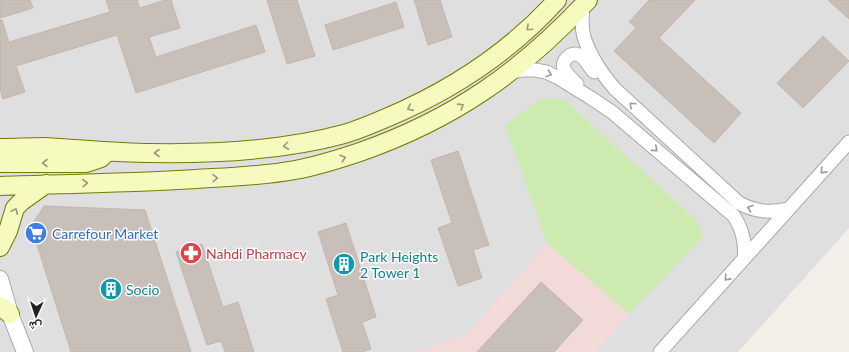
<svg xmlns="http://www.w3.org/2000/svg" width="849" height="352" font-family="Lato,Vazirmatn,sans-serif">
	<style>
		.residential { fill: #e0dfdf }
		.commercial { fill: #f2dad9 }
		.grass { fill: #cdebb0 }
		.building { fill: #c7bfb8; stroke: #c4b6ab }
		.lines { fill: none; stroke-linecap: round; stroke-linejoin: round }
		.minor-casing { stroke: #a9a9a9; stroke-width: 15 }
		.tertiary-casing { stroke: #a9a9a9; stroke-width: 18 }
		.secondary-casing { stroke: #707d05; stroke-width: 20 }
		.minor { stroke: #fff; stroke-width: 13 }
		.tertiary { stroke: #fff; stroke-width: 16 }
		.secondary { stroke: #f7fabf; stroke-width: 18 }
		.oneway { stroke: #979978 }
		.oneway2 { stroke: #9c9c9c }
		.labels { text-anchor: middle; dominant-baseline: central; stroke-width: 3; stroke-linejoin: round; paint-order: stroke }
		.shop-label { font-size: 14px; fill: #366cbe; stroke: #fff; text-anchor: start }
		.health-label { font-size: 14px; fill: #be3a42; stroke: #fff; text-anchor: start }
		.culture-label { font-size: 14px; fill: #0d838f; stroke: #fff; text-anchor: start }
	</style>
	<rect width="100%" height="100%" fill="#f2efe9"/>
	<path class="residential" d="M0,0h849v228l-111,124h-738z"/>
	<path class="commercial" d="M547,243l82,71 -33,38h-183l52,-16z"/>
	<path class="grass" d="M542,98l23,2 132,121 7,15 -75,78 -82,-71 -42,-118z"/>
	<path class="building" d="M0,0h30l3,8 -33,10z
		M106,0h31l3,8 25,-8h6l9,28 -31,9 7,20 100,-32 9,27 -129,41 -19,-58 -101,31 9,26 -22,7 -3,-10v-69h2l7,22 101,-30z
		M267,0h30l18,56 -28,8z
		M414,0h26l12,37 -24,8z
		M649,0h46l-36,38 82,75 -27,30 -100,-92 22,-23 -7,-6z
		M828,0h21v19z
		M396,2l8,25 -71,23 -8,-25z
		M823,36l26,25 -46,47 -26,-25z
		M458,151l31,94 -16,5 9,28 -24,8 -20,-58 14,-5 -21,-63z
		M44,206l101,4 46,142h-120l-40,-126z
		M346,223l30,94 -14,5 9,27 -9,3h-19l-17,-53 12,-4 -20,-63z
		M202,244l21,63 15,-5 16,50h-29l-4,-11 -14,4 -31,-93z
		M541,282l42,38 -29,32h-77z"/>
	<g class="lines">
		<g class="minor-casing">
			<path id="minor" d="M583,6c-1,10 -2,21 1,31 6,19 19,38 31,52l124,114c17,9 31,10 49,6
				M511,72l12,-2h12l11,2 11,5 34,21 21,14 122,104c9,14 12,27 10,43
				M577,84c-4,-4 -10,-9 -13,-15 -3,-8 6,-18 15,-14 6,2 10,12 15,17
				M660,352l189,-210"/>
		</g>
		<g class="tertiary-casing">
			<path id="tertiary" d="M0,279l10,35 15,38"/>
		</g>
		<g class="secondary-casing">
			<path id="secondary" d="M0,148c15,0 30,-1 45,-1 36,2 71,6 106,6 64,1 131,-2 193,-19 14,-4 28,-10 42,-16 64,-27 124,-66 171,-118
				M0,163h86l15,-5 5,-5
				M0,186c65,-2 131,-3 196,-7 34,-2 67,-3 99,-9 23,-4 44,-11 65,-18 94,-33 161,-80 228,-152
				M0,247l8,-16 7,-23 7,-7 24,-17
				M0,306l10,8"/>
		</g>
		<use href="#minor" class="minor"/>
		<use href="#tertiary" class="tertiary"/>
		<use href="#secondary" class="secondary"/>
	</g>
	<defs><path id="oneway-chevron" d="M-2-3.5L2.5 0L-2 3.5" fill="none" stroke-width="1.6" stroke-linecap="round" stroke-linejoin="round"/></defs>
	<g class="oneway">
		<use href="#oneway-chevron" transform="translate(529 28) rotate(137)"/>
		<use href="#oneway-chevron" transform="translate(461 106) rotate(-32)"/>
		<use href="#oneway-chevron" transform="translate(410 108) rotate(156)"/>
		<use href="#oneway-chevron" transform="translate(286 146) rotate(173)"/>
		<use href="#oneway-chevron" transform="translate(157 153) rotate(180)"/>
		<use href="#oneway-chevron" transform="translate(343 158) rotate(-19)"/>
		<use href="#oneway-chevron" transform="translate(45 163) rotate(180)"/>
		<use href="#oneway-chevron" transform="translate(215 178) rotate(-3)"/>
		<use href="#oneway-chevron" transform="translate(85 183) rotate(-2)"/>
		<use href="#oneway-chevron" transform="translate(15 211) rotate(-66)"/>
	</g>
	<g class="oneway2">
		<use href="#oneway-chevron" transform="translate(549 74) rotate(20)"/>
		<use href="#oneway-chevron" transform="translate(632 105) rotate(-137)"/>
		<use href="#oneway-chevron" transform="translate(655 149) rotate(40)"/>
		<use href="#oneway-chevron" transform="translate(823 171) rotate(132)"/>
		<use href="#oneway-chevron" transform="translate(750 208) rotate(-160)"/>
		<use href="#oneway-chevron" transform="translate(727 278) rotate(132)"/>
	</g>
	<defs>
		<g id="supermarket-disc" transform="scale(1.15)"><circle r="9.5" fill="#3f7fe0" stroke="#fff"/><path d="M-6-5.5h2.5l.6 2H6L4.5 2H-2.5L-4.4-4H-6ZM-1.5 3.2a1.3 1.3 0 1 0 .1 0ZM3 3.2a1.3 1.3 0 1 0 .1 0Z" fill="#fff"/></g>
		<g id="pharmacy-disc" transform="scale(1.15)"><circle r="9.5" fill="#e0444e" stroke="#fff"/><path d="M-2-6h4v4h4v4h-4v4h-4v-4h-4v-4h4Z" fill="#fff"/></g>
		<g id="building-disc" transform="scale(1.15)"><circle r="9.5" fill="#0f9aa8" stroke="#fff"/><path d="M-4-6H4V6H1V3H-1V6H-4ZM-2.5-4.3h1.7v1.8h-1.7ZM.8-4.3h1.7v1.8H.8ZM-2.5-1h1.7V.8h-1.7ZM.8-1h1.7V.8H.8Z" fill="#fff"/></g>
	</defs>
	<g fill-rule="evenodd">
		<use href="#supermarket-disc" x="36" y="233"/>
		<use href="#pharmacy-disc" x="191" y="253"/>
		<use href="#building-disc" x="344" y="264"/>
		<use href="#building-disc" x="111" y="289"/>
	</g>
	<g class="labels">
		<g class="shop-label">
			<text x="52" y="233">Carrefour Market</text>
		</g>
		<g class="health-label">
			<text x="206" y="253">Nahdi Pharmacy</text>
		</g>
		<g class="culture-label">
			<text x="360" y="256">Park Heights<tspan x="360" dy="16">2 Tower 1</tspan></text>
			<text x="126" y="289">Socio</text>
		</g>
	</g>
	<g transform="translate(36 316) rotate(183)" stroke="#ffffff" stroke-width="3" paint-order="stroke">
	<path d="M0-3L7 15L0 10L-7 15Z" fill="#222222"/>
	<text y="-6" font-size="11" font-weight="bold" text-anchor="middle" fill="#222222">ش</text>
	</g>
</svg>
